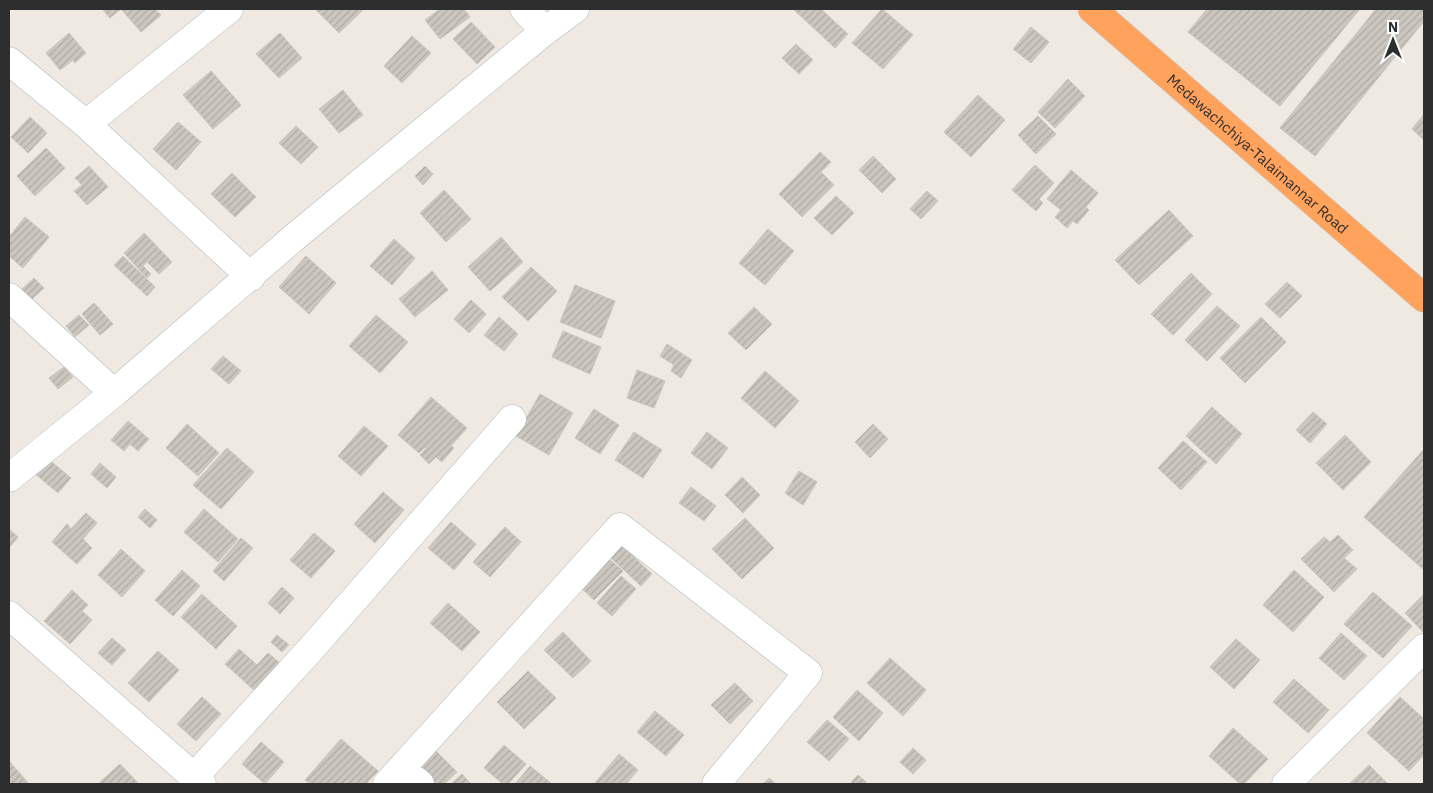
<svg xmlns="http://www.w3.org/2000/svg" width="1433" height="793" font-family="'IBM Plex Sans',sans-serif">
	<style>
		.building { fill: url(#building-hatch); stroke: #cbc5ba }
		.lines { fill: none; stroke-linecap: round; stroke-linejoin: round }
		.minor-casing { stroke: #b4b7c1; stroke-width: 29 }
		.highway-casing { stroke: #c9c9c9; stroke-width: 29 }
		.minor { stroke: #fff; stroke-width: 28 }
		.highway { stroke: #ffa35c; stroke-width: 28 }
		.labels { text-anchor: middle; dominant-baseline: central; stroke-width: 4; stroke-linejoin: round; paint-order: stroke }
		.street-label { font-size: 15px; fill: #2e2e2e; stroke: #fff }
	</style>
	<defs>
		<pattern id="building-hatch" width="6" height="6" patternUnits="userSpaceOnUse" patternTransform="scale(1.25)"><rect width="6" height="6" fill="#cbc7bf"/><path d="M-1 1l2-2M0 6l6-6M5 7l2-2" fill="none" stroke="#afaba4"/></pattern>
	</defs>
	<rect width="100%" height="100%" fill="#efe9e1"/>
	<path class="building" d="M102,9h53l6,6 -20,17 -20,-23 -11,9z
		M315,9h49l-25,24z
		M440,9h24l6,8 -30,22 -15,-19z
		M793,9h28l27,25 -13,14z
		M882,9l31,26 -30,34 -31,-26z
		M1207,9h153l-80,97 -92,-74z
		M1376,9h48v12l-109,135 -35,-28z
		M471,22l24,25 -18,17 -24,-25z
		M1031,27l18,15 -18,21 -18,-14z
		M69,33l17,20 -11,10 -2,-3 -13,10 -14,-17z
		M280,33l22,25 -23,20 -23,-24z
		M412,36l19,17 -29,30 -18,-17z
		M796,44l17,16 -14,14 -17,-16z
		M211,71l30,34 -28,24 -30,-34z
		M1068,79l17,17 -30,32 -17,-16z
		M343,90l20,25 -24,18 -20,-24z
		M978,95l27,25 -34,37 -27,-25z
		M1424,114v26l-12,-11z
		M1038,116l18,18 -20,20 -18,-19z
		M30,117l17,16 -19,20 -17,-16z
		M178,122l23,20 -25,28 -23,-21z
		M296,126l22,21 -17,17 -22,-21z
		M46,148l19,20 -30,28 -18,-20z
		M820,152l11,10 -10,10 13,13 -32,32 -23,-23z
		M873,156l23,23 -14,14 -23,-23z
		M1035,165l19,18 -15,16 4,4 -7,8 -24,-21z
		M89,166l19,21 -21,18 -13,-14 8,-6 -7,-7z
		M425,166l8,8 -10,11 -8,-9z
		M1071,170l27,23 -12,14 3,3 -12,14 -4,-3 -6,7 -12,-11 6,-7 -14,-11z
		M232,173l24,24 -21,20 -24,-23z
		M444,190l27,29 -25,23 -26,-29z
		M927,191l11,10 -17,18 -11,-10z
		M836,196l18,17 -22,22 -18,-17z
		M1169,210l24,26 -54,49 -24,-25z
		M25,217l24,20 -26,31 -14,-12v-19z
		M768,229l26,22 -29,34 -26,-22z
		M144,233l28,29 -13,12 -12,-12 -4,4 8,8 -4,4 -23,-25z
		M501,237l22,25 -33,29 -22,-24z
		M394,239l21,19 -23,27 -22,-19z
		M123,256l32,31 -8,9 -33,-31z
		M306,256l30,27 -27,31 -30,-27z
		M531,267l26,24 -29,30 -26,-24z
		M432,271l16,19 -33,27 -16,-18z
		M1191,273l21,21 -39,41 -22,-21z
		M34,278l10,10 -13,12 -10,-10z
		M1287,282l15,14 -22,22 -15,-14z
		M575,285l40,16 -14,37 -41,-16z
		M471,300l15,14 -17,19 -15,-14z
		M94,303l19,21 -13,11 -18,-21z
		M1217,306l23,20 -33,35 -22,-21z
		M754,307l18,17 -26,26 -18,-17z
		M79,315l10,10 -14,12 -9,-11z
		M376,315l32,27 -28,31 -31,-27z
		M499,317l19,17 -14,17 -20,-16z
		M1261,317l25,25 -41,41 -25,-25z
		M563,331l38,16 -11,27 -38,-17z
		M667,344l25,16 -11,18 -10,-7 3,-6 -14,-9z
		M223,356l18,15 -12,13 -18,-15z
		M64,367l9,10 -15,12 -9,-11z
		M637,370l28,11 -11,27 -27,-10z
		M765,371l34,30 -24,27 -34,-30z
		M540,394l33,19 -24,42 -33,-19z
		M431,397l36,31 -16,18 3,2 -12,14 -6,-5 -7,7 -9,-9 6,-7 -1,-1 -6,6 -21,-18z
		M1212,407l30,27 -26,30 -30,-28z
		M594,409l25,16 -19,29 -25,-16z
		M1313,412l14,12 -17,19 -14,-13z
		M128,421l21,18 -11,12 -8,-7 -6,7 -13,-11z
		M187,424l32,29 -21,23 -32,-28z
		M873,424l15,15 -18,19 -15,-16z
		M364,426l24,20 -27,30 -23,-20z
		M634,432l28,18 -19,28 -28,-18z
		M707,432l21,16 -16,21 -21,-16z
		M1345,435l26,27 -28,28 -27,-27z
		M1183,441l24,21 -26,28 -23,-22z
		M227,448l27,24 -33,37 -28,-24z
		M1424,449v121l-60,-53z
		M47,458l24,20 -13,15 -24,-20z
		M100,463l16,14 -9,11 -16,-14z
		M799,471l18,11 -14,23 -18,-12z
		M742,477l18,18 -17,18 -18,-18z
		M691,487l25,19 -12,15 -25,-18z
		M383,492l21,18 -29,33 -21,-19z
		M145,509l12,11 -7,8 -12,-11z
		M204,509l34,30 -20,23 -34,-30z
		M86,513l11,10 -14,16 9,9 -15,16 -25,-22 15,-18 4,5z
		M745,518l29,30 -32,31 -30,-30z
		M451,522l25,22 -22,26 -26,-22z
		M505,527l16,15 -31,35 -17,-15z
		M9,529l9,8 -9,11z
		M314,533l21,18 -24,27 -21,-18z
		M1338,535l15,15 -9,8 13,11 -23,23 -33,-33 23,-22 6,5z
		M241,538l12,10 -29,33 -11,-10z
		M621,545l31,29 -11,12 -31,-29z
		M121,549l24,22 -23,26 -24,-22z
		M608,558l15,13 -29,29 -14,-13z
		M182,570l18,16 -27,30 -18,-16z
		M1294,570l30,27 -31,35 -30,-27z
		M621,576l15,13 -24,27 -15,-13z
		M282,587l12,11 -14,16 -12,-11z
		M72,590l16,15 -6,6 10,9 -22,24 -26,-23z
		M1373,592l39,34 -29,32 -39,-34z
		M202,594l35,32 -21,23 -35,-32z
		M1424,594v36l-1,2 -18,-19z
		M448,603l32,29 -18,19 -32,-28z
		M563,632l28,29 -18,17 -29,-28z
		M1341,633l26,23 -23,24 -25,-22z
		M277,635l12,10 -7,7 -11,-10z
		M112,638l14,12 -14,15 -14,-12z
		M1236,639l24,21 -26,29 -24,-22z
		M239,649l18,16 11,-12 13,11 -25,28 -31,-28z
		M158,651l21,19 -30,32 -21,-19z
		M890,658l36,32 -23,26 -36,-33z
		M528,671l28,27 -32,31 -27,-27z
		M1294,679l35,31 -21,23 -35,-31z
		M735,683l18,18 -23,23 -19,-19z
		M857,690l26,23 -24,28 -26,-24z
		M202,697l19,17 -25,27 -19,-17z
		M1400,697l24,22v36l-15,16 -42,-38z
		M655,711l29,24 -18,21 -29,-24z
		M827,720l22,19 -20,22 -22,-19z
		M1233,728l35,31 -24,25h-4l-31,-28z
		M341,739l37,32 -12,13h-56l-5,-4z
		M261,742l23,20 -19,22 -23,-20z
		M504,745l22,19 -18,20h-5l-19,-16z
		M913,748l13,12 -13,14 -13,-12z
		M435,750l22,22 -13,12h-15l-14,-14z
		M619,754l19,16 -12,14h-32z
		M9,761l20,23h-20z
		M120,764l19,20h-41z
		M1369,765l19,19h-39z
		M530,766l22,18h-37z
		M462,774l9,10h-20z
		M858,775l8,7 -2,2h-10l-3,-2z
		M769,778l7,6h-13z"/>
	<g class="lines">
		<g class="minor-casing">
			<path id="minor" d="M524,9l21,22
				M9,61l77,63 165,153
				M86,124l143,-115
				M9,297l105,96
				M9,478l105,-85 183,-158 248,-204 30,-22
				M9,615l193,169
				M401,769l19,15
				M194,777l116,-127 202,-231
				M387,784l233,-257 188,146 -92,111
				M1286,784l138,-136"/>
		</g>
		<g class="highway-casing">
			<g id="highway">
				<path id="s1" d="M1092,9l332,289"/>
			</g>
		</g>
		<use href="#minor" class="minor"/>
		<use href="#highway" class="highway"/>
	</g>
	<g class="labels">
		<g class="street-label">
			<text stroke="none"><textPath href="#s1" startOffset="220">Medawachchiya-Talaimannar Road</textPath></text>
		</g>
	</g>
	<rect width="1433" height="793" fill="none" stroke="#2e2e2e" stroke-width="20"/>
	<g transform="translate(1393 40)" stroke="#ffffff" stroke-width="4" paint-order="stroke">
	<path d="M0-4L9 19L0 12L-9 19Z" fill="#2e2e2e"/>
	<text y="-8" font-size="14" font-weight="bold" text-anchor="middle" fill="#2e2e2e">N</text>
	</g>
</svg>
